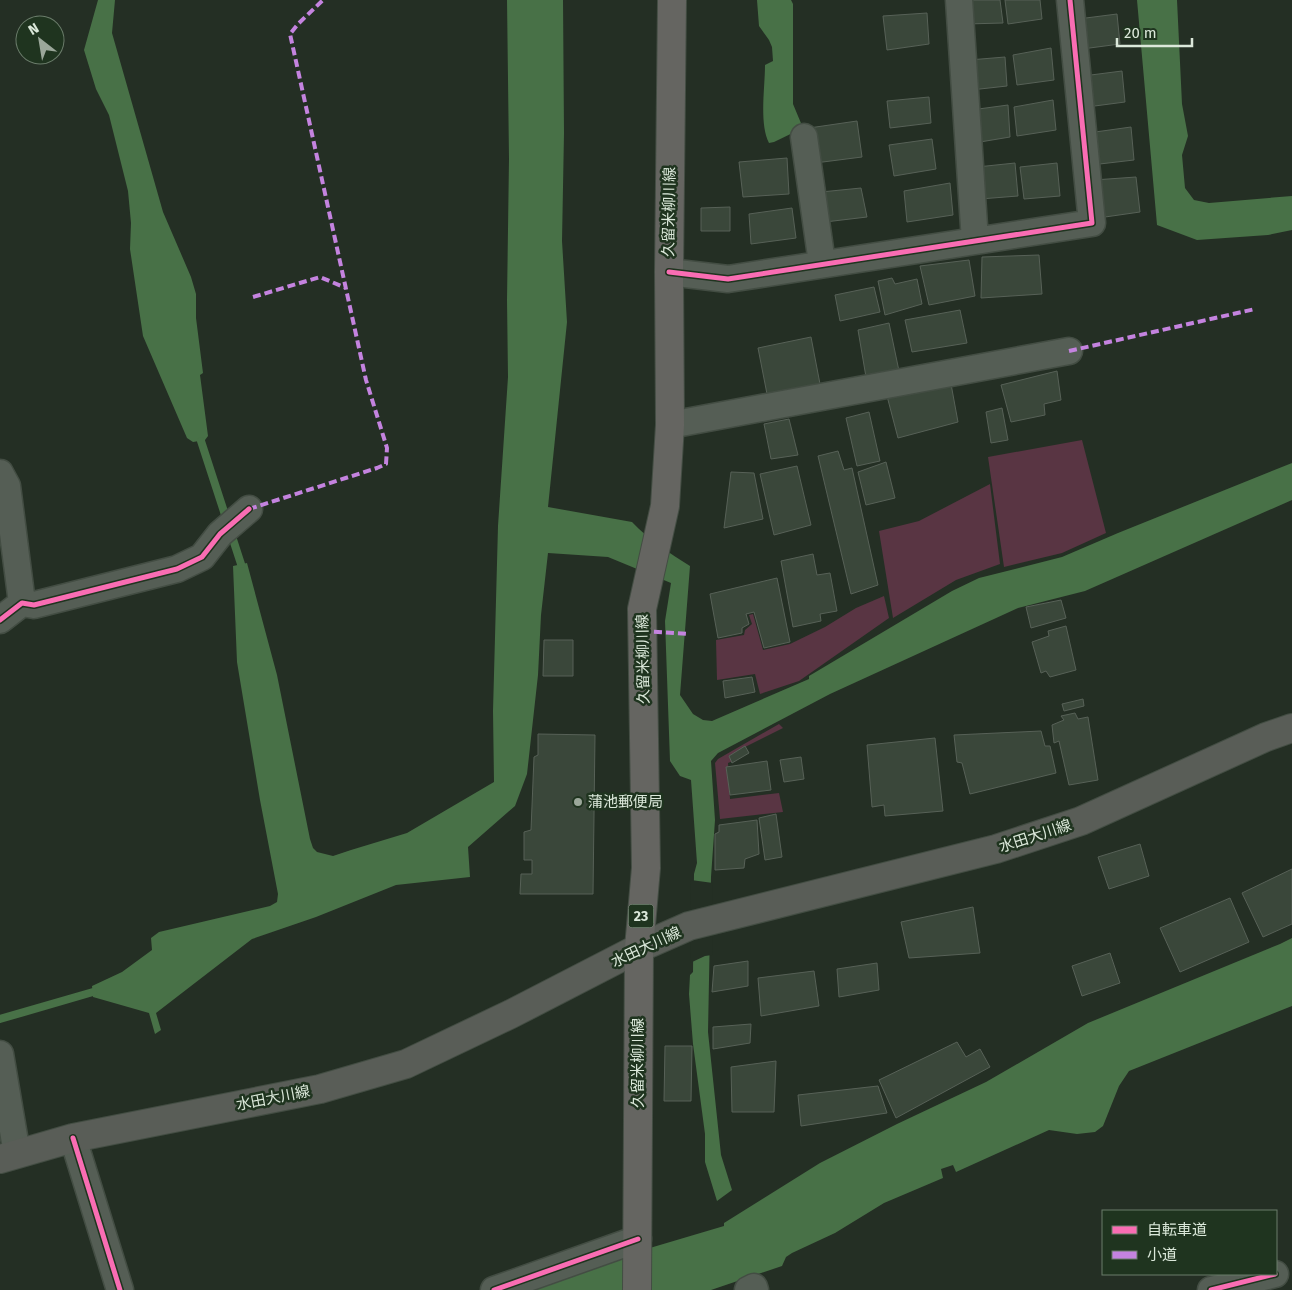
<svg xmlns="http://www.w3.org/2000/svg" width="1292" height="1290" font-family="'Fira Sans','Noto Sans JP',sans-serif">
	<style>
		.green { fill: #593543 }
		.water { fill: #487147 }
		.pier { fill: #242f24 }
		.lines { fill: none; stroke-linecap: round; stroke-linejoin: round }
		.stream { stroke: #487147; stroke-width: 8 }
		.building { fill: #3a473a; stroke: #576157 }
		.minor-casing { stroke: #434d43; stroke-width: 29 }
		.secondary-casing { stroke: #434d43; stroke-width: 30 }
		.primary-casing { stroke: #434d43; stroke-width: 30 }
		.minor { stroke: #555e55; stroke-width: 26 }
		.secondary { stroke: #595d57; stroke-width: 28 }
		.primary { stroke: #656561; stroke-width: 28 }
		.quiet { stroke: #c483df; stroke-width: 4; stroke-dasharray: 8 4; stroke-linecap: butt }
		.cycleway-casing { stroke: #1f341f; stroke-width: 8 }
		.cycleway { stroke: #f96db3; stroke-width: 5 }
		.poi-dot { fill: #9ba79a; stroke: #1f341f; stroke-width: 2 }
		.labels { text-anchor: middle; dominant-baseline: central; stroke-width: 5; stroke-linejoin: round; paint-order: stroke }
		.shield { fill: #1f341f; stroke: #a3b2a2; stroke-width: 1 }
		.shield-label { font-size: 14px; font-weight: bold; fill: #dbe8da }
		.street-label { font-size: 15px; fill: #dbe8da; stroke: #1f341f }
		.poi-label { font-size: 15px; fill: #dbe8da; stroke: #1f341f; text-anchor: start }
	</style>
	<rect width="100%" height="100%" fill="#242f24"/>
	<path class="green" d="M1082,440l24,93 -44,20 -58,14 -16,-110z
		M990,484l10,80 -44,16 -63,38 -14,-87 40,-10z
		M884,596l5,22 -90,63 -39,13 -5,-20 -38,6 -1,-40 28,-5 1,-5 7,-6 -3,-9 4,-1 10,36 27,-6 35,-17 31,-19z
		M779,724l4,4 -44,22 1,8 -12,5 2,36 49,-6 4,19 -63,7 -5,-56 3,-4z"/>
	<path class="water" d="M98,0h17l-3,33 51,179 28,65 5,17v24l7,55 -3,2 8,61 -3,4 -12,2 -6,-4 -44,-102 -13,-87 1,-26 -3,-32 -19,-76 -13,-26 -12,-39z
		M507,0h56l1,133 -2,108 5,81 -19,185 84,15c16,17 37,31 58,44l-10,129 13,19 10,6 9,1 97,-42v-3l143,-85 27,-13 83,-21 56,-24 174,-70v37l-207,91 -67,17 -188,86 -112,59 -7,8 4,59 -4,57 -3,155 13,123 11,35 -15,11 -12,-39v-28l-12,-90 -4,-50 1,-19 3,-3 1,-98 3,-11 -6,-83 -11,-4 -10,-15 -5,-140 6,-38 -63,-26 -60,-4 -7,62 -3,60 -11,99 -12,32 -47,41 2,30 -74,8 -80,32 -64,22 -96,74 5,17 -6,4 -6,-21 -56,-16 -1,-11 30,-14 30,-22 -1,-12 8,-6 111,-26 7,-4 1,-8 -18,-94 -23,-138 -4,-96 14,-3 30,112 33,164 3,9 4,4 16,4 18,-6 56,-17 87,-51 -1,-71 5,-185 10,-149 -1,-77 2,-141z
		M757,0h34l2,4v100l10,24 -29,14 -5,1c-10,-20 -4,-55 -4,-78l8,-4 -1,-14 -3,-7 -10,-14z
		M1137,0h40l5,104 6,32 -6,19 3,33 9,12 15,3 83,-7v34l-24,5 -71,5 -40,-15z
		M1292,938v68l-163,65 -10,15 -16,40 -8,6 -18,2 -28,-4 -93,42 -3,-7 -12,4 2,9 -59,25 -49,30 -43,20 -6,4 -4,9 -71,24h-178l46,-21 145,-43v-3l96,-60 77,-39 89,-42 102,-59 192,-79z"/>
	<path class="pier" d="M691,880l22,3 -1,72 -7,1 -15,7z"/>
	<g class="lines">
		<path class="stream" d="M201,441l40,123
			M0,1019l93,-27"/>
	</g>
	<path class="building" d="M964,0h36l3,23 -37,1z
		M1005,0h35l2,19 -34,5z
		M927,13l2,31 -42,6 -4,-34z
		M1117,14l3,30 -38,5 -4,-30z
		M1051,48l3,32 -37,5 -4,-30z
		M1005,57l2,29 -36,4 -2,-30z
		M1122,71l3,31 -38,5 -4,-31z
		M929,97l2,26 -41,5 -3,-27z
		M1053,100l3,30 -39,6 -3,-29z
		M1008,105l2,32 -36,6 -3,-33z
		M857,121l5,36 -47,6 -6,-35z
		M1131,127l3,33 -43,5 -3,-32z
		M932,139l4,30 -42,7 -5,-31z
		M787,158l2,36 -46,3 -4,-35z
		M1015,163l3,33 -38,3 -3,-32z
		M1057,163l3,33 -36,3 -4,-32z
		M1136,177l4,35 -42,6 -4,-38z
		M950,183l3,32 -46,7 -3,-31z
		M861,188l6,29 -42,5 -4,-30z
		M730,207v24h-29v-23z
		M792,208l4,30 -45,6 -2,-30z
		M1039,255l3,39 -61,4 1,-41z
		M969,260l6,36 -46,9 -9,-39z
		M892,278l3,6 22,-5 5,25 -37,11 -7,-34z
		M874,287l6,25 -40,9 -5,-26z
		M960,310l7,33 -55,9 -7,-32z
		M889,323l10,48 -33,6 -8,-47z
		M811,337l9,47 -53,10 -9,-46z
		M1057,371l4,29 -17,4 1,11 -34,7 -10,-37z
		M951,384l7,38 -60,16 -11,-42z
		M1002,408l6,32 -17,3 -5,-31z
		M869,412l11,49 -23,5 -11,-48z
		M789,419l9,36 -27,4 -7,-35z
		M838,451l6,19 8,-2 26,117 -27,9 -33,-138z
		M886,462l9,36 -29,7 -8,-33z
		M797,466l14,59 -37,10 -14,-61z
		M731,472l23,1 9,46 -39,9z
		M813,554l4,21 13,-2 7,38 -17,3 1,7 -28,6 -12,-66z
		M777,578l13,64 -26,6 -10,-36 -8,2 3,10 -7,4v5l-24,5 -8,-44z
		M1061,600l5,18 -35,10 -5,-21z
		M1066,626l10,44 -26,7 -4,-6 -5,2 -9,-31 17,-6 -1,-5z
		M544,640h29v36h-30z
		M752,677l3,15 -30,6 -2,-17z
		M1083,699l1,7 -20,5 -2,-7z
		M1075,713l3,6 10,-2 10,63 -29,5 -10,-44 -5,2 -2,-18 12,-5 -3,-4z
		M1041,731l4,15h5l6,27 -86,21 -8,-31 -5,-1 -3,-27z
		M538,734l57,1 -2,159h-73l1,-20h11v-14h-8v-28l7,-2 3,-73 4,-2z
		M935,738l8,73 -58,5 -1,-11 -12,2 -5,-62z
		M745,746l4,7 -17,10 -3,-7z
		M801,757l3,22 -20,3 -4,-22z
		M767,761l4,29 -41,5 -4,-28z
		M776,814l6,43 -17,3 -6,-42z
		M757,820l2,34 -14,5 -1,9 -29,2v-36l4,-2v-7z
		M1140,844l9,32 -40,13 -11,-32z
		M1292,869v55l-29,13 -21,-44z
		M1230,898l19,44 -69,30 -20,-44z
		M973,907l7,46 -71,5 -8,-36z
		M1110,953l10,30 -38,13 -10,-30z
		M748,961v25l-36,6 2,-26z
		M877,963l2,27 -40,7 -2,-28z
		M814,971l5,35 -58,10 -3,-38z
		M751,1024l-1,19 -37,6v-22z
		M957,1042l9,15 14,-8 10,18 -94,51 -17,-38z
		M665,1046h27l-1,55h-27z
		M776,1061l-2,51h-42l-1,-45z
		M878,1086l9,27 -86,13 -3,-31z"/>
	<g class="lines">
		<g class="minor-casing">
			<path id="minor" d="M959,0l16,241
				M804,137l18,126
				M669,272l59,7 364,-56 -22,-223
				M670,425l399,-74
				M0,473l7,13 15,117
				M0,620l22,-17 12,2 143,-36 25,-12 18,-23 29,-25
				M0,1054l17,100
				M73,1138l47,152
				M494,1290l144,-51
				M748,1290l6,-3 1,3
				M1211,1290l64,-16"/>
		</g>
		<g class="secondary-casing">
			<path id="secondary" d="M0,1159l73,-21 247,-49 86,-25 105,-50 128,-66 50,-22 307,-77 85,-28 185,-84 26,-9"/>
		</g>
		<g class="primary-casing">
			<path id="primary" d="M637,1290l2,-342 7,-80 -4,-259 23,-103 5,-81 -1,-153 3,-272"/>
		</g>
		<use href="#minor" class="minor"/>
		<use href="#secondary" class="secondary"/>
		<use href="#primary" class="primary"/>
		<path class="quiet" d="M253,297l67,-20 26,11
			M1069,351l186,-42
			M249,509l128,-41 9,-4 1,-16 -21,-68 -76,-346 8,-10 25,-24
			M642,631l47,3"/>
		<g class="cycleway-casing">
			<path id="cycleway" d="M669,272l59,7 364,-56 -22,-223
				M0,620l22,-17 12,2 143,-36 25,-12 18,-23 29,-25
				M73,1138l47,152
				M494,1290l144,-51
				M1211,1290l64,-16"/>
		</g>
		<use href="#cycleway" class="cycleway"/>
	</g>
	<circle class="poi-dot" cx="578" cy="802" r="5"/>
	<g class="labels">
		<rect class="shield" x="628.5" y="904.5" width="25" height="23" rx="4"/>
		<g class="shield-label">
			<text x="641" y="916">23</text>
		</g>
		<g class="street-label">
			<text transform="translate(669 212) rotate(-89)">久留米柳川線</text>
			<text transform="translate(643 659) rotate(-91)">久留米柳川線</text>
			<text transform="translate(1035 836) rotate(-18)">水田大川線</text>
			<text transform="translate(646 947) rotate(-25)">水田大川線</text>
			<text transform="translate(638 1063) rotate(-90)">久留米柳川線</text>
			<text transform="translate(273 1098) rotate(-11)">水田大川線</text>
		</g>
		<g class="poi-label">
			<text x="588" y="802">蒲池郵便局</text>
		</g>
	</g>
	<rect x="1102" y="1210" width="175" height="65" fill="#1f341f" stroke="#6a7c6a"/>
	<rect x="1112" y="1226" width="25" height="8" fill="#f96db3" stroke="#6a7c6a"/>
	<text x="1147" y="1235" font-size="15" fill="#dbe8da">自転車道</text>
	<rect x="1112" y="1251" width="25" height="8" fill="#c483df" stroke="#6a7c6a"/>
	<text x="1147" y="1260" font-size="15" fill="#dbe8da">小道</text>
	<g transform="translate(40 40) rotate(329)"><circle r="24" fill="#1f341f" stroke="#6a7c6a"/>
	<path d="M0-4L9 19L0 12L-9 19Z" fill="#9ba79a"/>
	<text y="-8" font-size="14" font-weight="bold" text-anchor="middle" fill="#dbe8da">N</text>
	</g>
	<path d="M1117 38v8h75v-8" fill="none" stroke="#dbe8da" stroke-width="2.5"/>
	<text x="1124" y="38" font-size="15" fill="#dbe8da" stroke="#1f341f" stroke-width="4" paint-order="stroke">20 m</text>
</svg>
